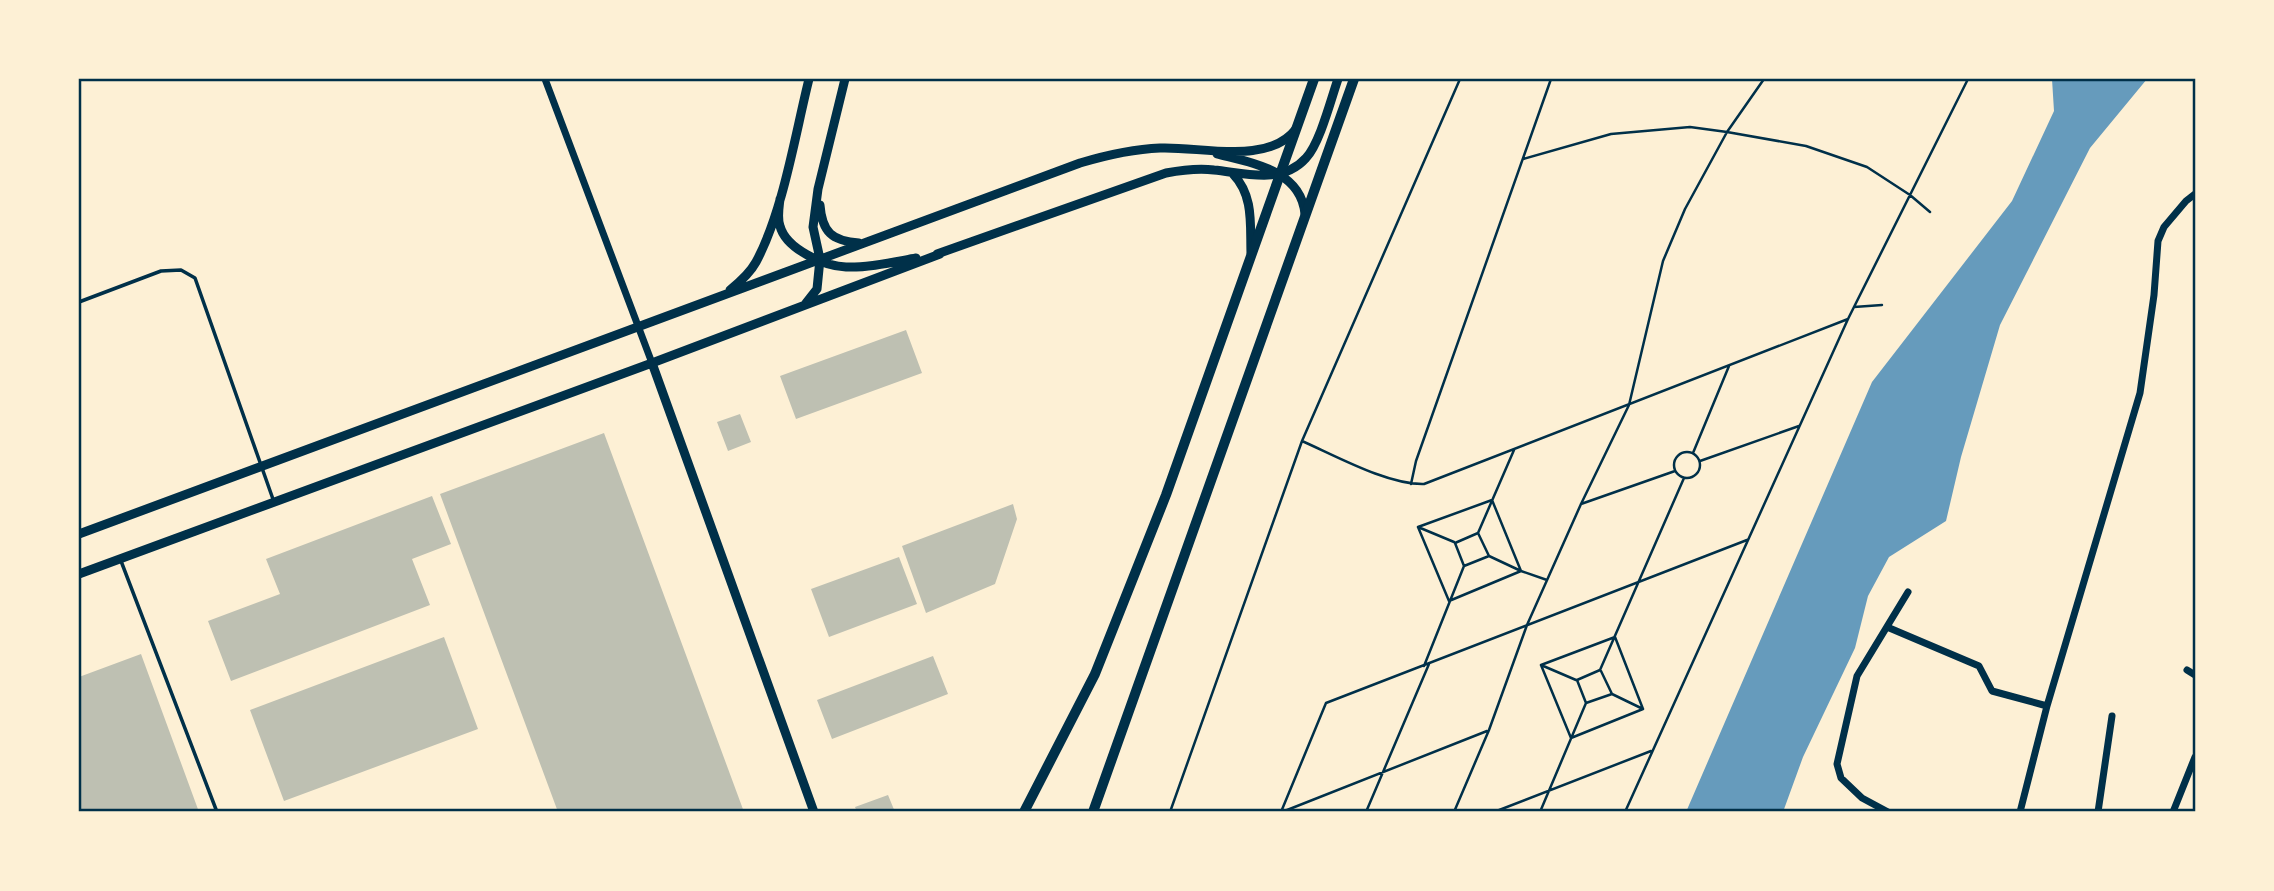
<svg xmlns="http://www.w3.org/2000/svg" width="2274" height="891" font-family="Cabin,sans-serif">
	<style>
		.water { fill: #669bbc }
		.building { fill: #bec0b2 }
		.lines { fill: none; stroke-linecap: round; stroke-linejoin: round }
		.path { stroke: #003049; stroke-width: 2.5 }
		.service { stroke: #003049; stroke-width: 3.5 }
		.minor { stroke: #003049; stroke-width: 7 }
		.tertiary { stroke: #003049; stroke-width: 9 }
		.primary { stroke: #003049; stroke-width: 10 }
		.neatline { fill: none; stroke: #003049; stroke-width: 2.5 }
	</style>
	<rect width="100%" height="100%" fill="#fdf0d5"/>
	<path class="water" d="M2052,79h95l-57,69 -90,177 -39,132 -15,64 -57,36 -21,39 -13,52 -52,109 -20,55h-97l186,-430 140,-181 42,-90z"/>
	<path class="building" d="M906,330l16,43 -126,46 -16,-43z
		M740,414l11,28 -23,9 -11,-29z
		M604,433l140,379h-186l-118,-318z
		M432,496l19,48 -39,15 18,46 -199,76 -23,-60 72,-27 -14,-35z
		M1013,504l4,15 -22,65 -69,29 -24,-67z
		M899,557l18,47 -88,33 -18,-48z
		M444,637l34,92 -194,72 -34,-91z
		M141,654l58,158h-120v-135z
		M933,656l15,38 -116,45 -15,-39z
		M888,795l7,17h-38l-2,-5z"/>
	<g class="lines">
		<path class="path" d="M1523,159l88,-25 79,-7 37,5 79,14 61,21 43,28 20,17
			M1854,307l28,-2
			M1302,441c34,15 86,44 122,43l424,-165
			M1674 465a13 13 0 1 1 26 0a13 13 0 1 1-26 0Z
			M1693,453l36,-87
			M1700,461l99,-35
			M1411,484l5,-23 135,-382
			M1492,500l29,71 -72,30 -31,-74z
			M1581,504l94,-33
			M1418,527l36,15
			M1489,556l32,15 26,9
			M1464,566l25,-10 -11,-23
			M1615,637l28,72 -72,29 -30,-73z
			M1541,665l35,15
			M1424,666l40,-100 -9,-23 23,-10 36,-83
			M1612,694l31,15
			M1586,703l26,-9 -11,-23
			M1170,812l132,-371 158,-362
			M1281,812l45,-109 421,-163
			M1282,812l205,-81
			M1366,812l63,-148
			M1454,812l35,-82 38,-105 54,-121 48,-99 34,-144 22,-52 42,-77 37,-53
			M1494,812l157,-61
			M1540,812l46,-109 -9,-23 23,-10 84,-192
			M1625,812l223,-493 120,-240"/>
		<path class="service" d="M79,302l82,-31 20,-1 14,8 79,224
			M121,561l96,251"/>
		<path class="minor" d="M545,79l107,284
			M1887,627l92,39 13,25 55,15
			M2187,670l8,5
			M1888,812l-26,-14 -21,-20 -4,-14 20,-88 51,-84
			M2020,812l27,-106 93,-313 14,-98 4,-54 6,-14 22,-26 9,-7
			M2098,812l14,-96
			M2173,812l22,-55"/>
		<path class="tertiary" d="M1217,154c35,9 84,16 88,60
			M1233,174c21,22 17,50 18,79
			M780,199c-1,9 -3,19 0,27 6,23 44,40 66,41 22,1 48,-5 70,-9
			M820,205c2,27 12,36 39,38
			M937,254l229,-81c16,-3 32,-5 48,-3 31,3 68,15 92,-12 14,-15 25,-59 32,-79
			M730,290c10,-8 20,-17 26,-28 27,-50 39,-127 53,-183
			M806,303l11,-14 3,-30 -7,-32 5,-38 27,-110
			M652,363l162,449
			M79,534l1001,-371c27,-8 53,-14 80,-15 40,-2 108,18 136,-19
			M79,574l573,-211 288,-109"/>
		<path class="primary" d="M1024,812l71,-138 71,-179 148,-416
			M1093,812l261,-733"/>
	</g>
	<rect width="2274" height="891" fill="none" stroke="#fdf0d5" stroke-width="161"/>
	<rect x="80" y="80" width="2114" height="730" class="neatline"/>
</svg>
